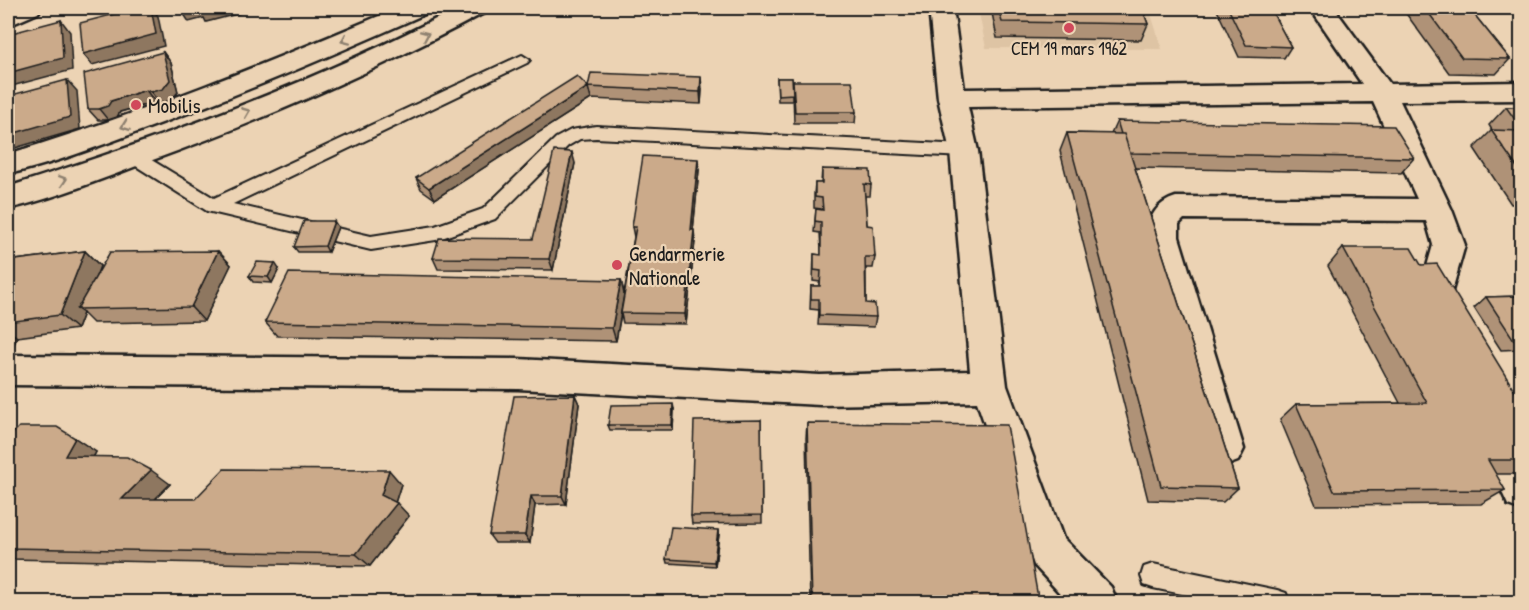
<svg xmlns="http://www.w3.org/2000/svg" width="1529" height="610" font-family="'Patrick Hand',sans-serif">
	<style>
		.built { fill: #dec4a4 }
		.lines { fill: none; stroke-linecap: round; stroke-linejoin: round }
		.lane-casing { stroke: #1c1c1c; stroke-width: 4 }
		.street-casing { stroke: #1c1c1c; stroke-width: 5 }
		.secondary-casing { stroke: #1c1c1c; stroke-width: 5 }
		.lane { fill: #ecd3b4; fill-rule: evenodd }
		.street { fill: #ecd3b4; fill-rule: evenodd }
		.secondary { fill: #ecd3b4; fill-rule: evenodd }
		.wall { fill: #af9277; stroke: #1c1c1c; stroke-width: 1.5 }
		.shaded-wall { fill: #8e7761; stroke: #1c1c1c; stroke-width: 1.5 }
		.building { fill: #cbaa8a; stroke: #1c1c1c; stroke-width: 1.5 }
		.oneway { stroke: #8e8170 }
		.poi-dot { fill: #d1495b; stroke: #ecd3b4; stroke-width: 2 }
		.labels { text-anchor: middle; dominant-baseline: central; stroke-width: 4.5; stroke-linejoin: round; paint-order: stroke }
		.far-poi-label { font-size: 18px; fill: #1c1c1c; stroke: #ecd3b4 }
		.poi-label { font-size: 21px; fill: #1c1c1c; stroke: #ecd3b4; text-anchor: start }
	</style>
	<rect width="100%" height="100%" fill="#ecd3b4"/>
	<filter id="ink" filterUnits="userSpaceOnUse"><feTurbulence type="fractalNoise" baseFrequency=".0167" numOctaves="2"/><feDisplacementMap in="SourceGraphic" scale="12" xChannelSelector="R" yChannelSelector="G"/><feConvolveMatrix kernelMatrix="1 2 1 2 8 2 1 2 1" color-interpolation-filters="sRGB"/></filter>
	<g filter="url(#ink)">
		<path class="built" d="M978,8h171l13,41 -176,-1z"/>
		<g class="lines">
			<g class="lane-casing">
				<path id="lane" d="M522,55l8,5 -3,3 -294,141 138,32 64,-10 48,-17 73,-71 15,-8 25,-4 368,19 8,6 -8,6 -368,-19 -16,1 -12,7 -73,73 -59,21 -65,10 -164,-39 -79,-50 -2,-4 8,-6 6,2 74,45z
					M1153,564l124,26 9,3 3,9h-68l-68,-14 -9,-3 -3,-9 3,-9z"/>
			</g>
			<g class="street-casing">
				<path id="street" d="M11,8h30l-3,5 -30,13v-17z
					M929,8h24l11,81 398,-5 -52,-76h24l56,76 132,-2v18l-122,1 52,109 13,35 -17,60 4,11 -5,10 -12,4 -12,-4 -7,-21 17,-60 -7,-24 -242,-2 -5,5v13l65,212 -6,12 -13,5 -13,-5 -6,-12 -59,-212c2,-20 9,-34 29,-40l241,2 -44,-97 -405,5 10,44 29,235 56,152 48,49 6,15h-49l-34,-37 -57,-163 -157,3 -302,-16 -510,-4v-30l510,4 302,16 150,-4 -20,-220 -12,-53z
					M1493,417l13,5 16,30v58l-14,-5 -33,-71 5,-12z"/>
			</g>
			<g class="secondary-casing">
				<path id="secondary" d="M398,8h32l-3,5c-94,42 -188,82 -284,117 -44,16 -90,34 -135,44v-20c133,-40 262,-92 390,-146z
					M457,8h30l-3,5c-108,58 -219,106 -334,148 -46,17 -94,37 -142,48v-22c154,-49 306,-104 449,-179z"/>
			</g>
			<use href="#lane" class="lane"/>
			<use href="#street" class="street"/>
			<use href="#secondary" class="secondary"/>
		</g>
		<path class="wall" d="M991,8h151l6,16 -7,16 -144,-2z
			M1216,8h54l21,39 -7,11 -45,-1z
			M1402,8h67l41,51 -14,15 -47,-1z
			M163,52l8,11 7,29 -7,8 -11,4 -5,-2 -35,10 -3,5 -9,3h-10l-10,-11z
			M777,78h15v23h-14z
			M793,81l63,31 -1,11h-61l-1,-30z
			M588,87l114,2 -1,15 -110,-5 -156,100 -14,-10 -5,-11z
			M1506,107h15v97h-10l-37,-56 18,-18 -3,-5z
			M1117,121l297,37 -13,15 -266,-5 103,320 -15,14 -75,-2 -88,-349 7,-18 44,1z
			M575,163l-22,107 -115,-1 -5,-11 100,-19z
			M822,169l49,16 -1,11h-5l2,29 8,32 -2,11h-7v35l10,14 -2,10 -56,-2 1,-15 -9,-1 1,-23h9v-4l-7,-1 1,-27 7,1v-4l-1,-18 -6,-1 2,-23 5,1v-1l-7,-1v-14l1,-11h6z
			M699,170l-6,60 2,11 -9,83 -63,-1 -2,-9 -5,27 -339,-5 -12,-14 356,-42 3,13 10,-56 -2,-10z
			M338,227l-10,25h-30l-4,-5z
			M1343,248l78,17 100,136v73h-26l10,16 -24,14 -165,1 -36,-86 16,-15 104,-1 -72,-137z
			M85,251l15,15 -3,9 121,-24 13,14 -27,56 -111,2 -10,-10 -6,16 -60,8 -6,14h-3v-90z
			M279,269l-7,14 -19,-1 -4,-6z
			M1521,296v53l-20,1 -27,-42 12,-11z
			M575,395l4,9 -13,100 -31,1 -5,38h-35l-6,-8z
			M674,409l-1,21h-63l-2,-5z
			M761,420l1,103 -70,1 -1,-8z
			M807,423l232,180h-229l-4,-165z
			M8,438h67l21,14 -2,4 76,28 -15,15h40l206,-15 -6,19 14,13 -39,50 -362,-7z
			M719,534l-4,32 -48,-3 -1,-4z"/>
		<path class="shaded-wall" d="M151,8h1l6,8 6,30 -72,19 -9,-11z
			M180,8h72l1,2 -47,12 -2,-4 -15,4z
			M61,20l9,12 2,38 -64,17v-14z
			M163,52l8,11 7,29 -7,8 -11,4 -9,-12z
			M701,77l1,12 -1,15 -1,-12z
			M67,80l10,11 3,38 -72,21v-15z
			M588,87l3,12 -156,100 -6,-11z
			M146,90l9,12 -35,10 -3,5 -9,3 -9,-11 12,-8z
			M572,152l3,11 -22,107 -4,-11z
			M698,159l1,11 -7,71 -1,-11z
			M334,221l4,6 -10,25 -3,-6z
			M694,230l1,11 -9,83 -1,-10z
			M85,251l15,15 -16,42 -7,1 6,4 -6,16 -17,-14z
			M218,251l13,14 -27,56 -13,-14z
			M275,263l4,6 -7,14 -4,-6z
			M621,280l3,14 -8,47 -4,-13z
			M8,330l9,7 -6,14 -3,-3z
			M575,395l4,9 -13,100 -4,-8z
			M673,404l1,5 -1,21 -1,-5z
			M75,438l21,14 -10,18 -21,-14z
			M151,470l19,14 -28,28 -20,-13z
			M389,470l12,14 -7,22 3,-3 12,13 -39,50 -14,-12 25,-59z
			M531,496l4,9 -5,38 -5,-8z
			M718,530l1,4 -4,32 -1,-4z"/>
		<path class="building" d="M138,8h13l5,26 -73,20 -3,-31z
			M998,8h144l6,16 -146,-2z
			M1228,8h42l21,39 -45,-2z
			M1425,8h44l41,51 -48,-1z
			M61,20l2,38 -55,15v-39z
			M163,52l7,28 -7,9 -12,3 -5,-2 -35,11 -3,5 -9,3h-11l-4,-35z
			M591,73l110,4 -1,15 -112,-5z
			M577,76l11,11 -159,101 -13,-10z
			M777,78h15l1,16 -15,1z
			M67,80l3,37 -62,18v-39z
			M793,81h59l4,31h-61z
			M1506,107h15v21z
			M1117,121l277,5 20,32 -284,-5 -6,-19h-3z
			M1491,130l30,1v42z
			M1067,133l57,1 114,354 -77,-2z
			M554,151l18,1 -23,107 -116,-1 6,-20 94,1z
			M643,156l55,3 -7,71h3l-9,84 -64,-1 15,-86h-4z
			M822,169l48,1 1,15 -7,-1 3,41 6,1 2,31h-10l1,46 9,1 1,13 -57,-2v-16h-8v-13h9l1,-15 -7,-1v-16l7,1v-33l-6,-1 1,-12 7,1 -1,-12 -7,-1v-14h7z
			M304,221h30l-9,25 -31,1z
			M1343,248h68l10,17 16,-1 84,137v59h-33l17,30 -171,1 -38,-87 131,-1z
			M85,251l-25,64 -52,7v-61z
			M218,251l-27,56 -114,2 33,-57z
			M257,262l18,1 -7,14 -19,-1z
			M289,273l332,7 -9,48 -347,-6z
			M1521,296v43l-7,1 -28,-43z
			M575,395l-13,101h-31l-6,39h-36l25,-139z
			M673,404l-1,21h-64l3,-20z
			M761,420l1,95 -71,1 3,-95z
			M807,423l200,2 32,178h-227z
			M19,427h38l18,11 -10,18 62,1 24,13 -29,29h73l29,-30 165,1 -8,25 16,8 -41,51 -348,-6v-110z
			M671,527l47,3 -4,32 -48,-3z"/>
		<defs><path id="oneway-chevron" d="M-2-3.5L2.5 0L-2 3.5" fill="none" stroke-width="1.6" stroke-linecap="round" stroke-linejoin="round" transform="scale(1.5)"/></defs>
		<g class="oneway">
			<use href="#oneway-chevron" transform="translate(425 35) rotate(-24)"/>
			<use href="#oneway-chevron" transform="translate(345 40) rotate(156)"/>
			<use href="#oneway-chevron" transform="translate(246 112) rotate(-22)"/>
			<use href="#oneway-chevron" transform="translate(125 126) rotate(160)"/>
			<use href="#oneway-chevron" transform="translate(63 180) rotate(-18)"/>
		</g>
	</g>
	<g class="poi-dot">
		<circle cx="1069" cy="28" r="6"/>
		<circle cx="136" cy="105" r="6"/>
		<circle cx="617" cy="265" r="6"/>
	</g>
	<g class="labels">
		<g class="far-poi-label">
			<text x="1069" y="48">CEM 19 mars 1962</text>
		</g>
		<g class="poi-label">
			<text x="148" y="105">Mobilis</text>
			<text x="629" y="253">Gendarmerie<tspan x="629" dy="24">Nationale</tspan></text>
		</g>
	</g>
	<rect width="1529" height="610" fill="none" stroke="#ecd3b4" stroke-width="30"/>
	<rect x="15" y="15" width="1499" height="580" fill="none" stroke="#1c1c1c" stroke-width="2" filter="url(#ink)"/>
</svg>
